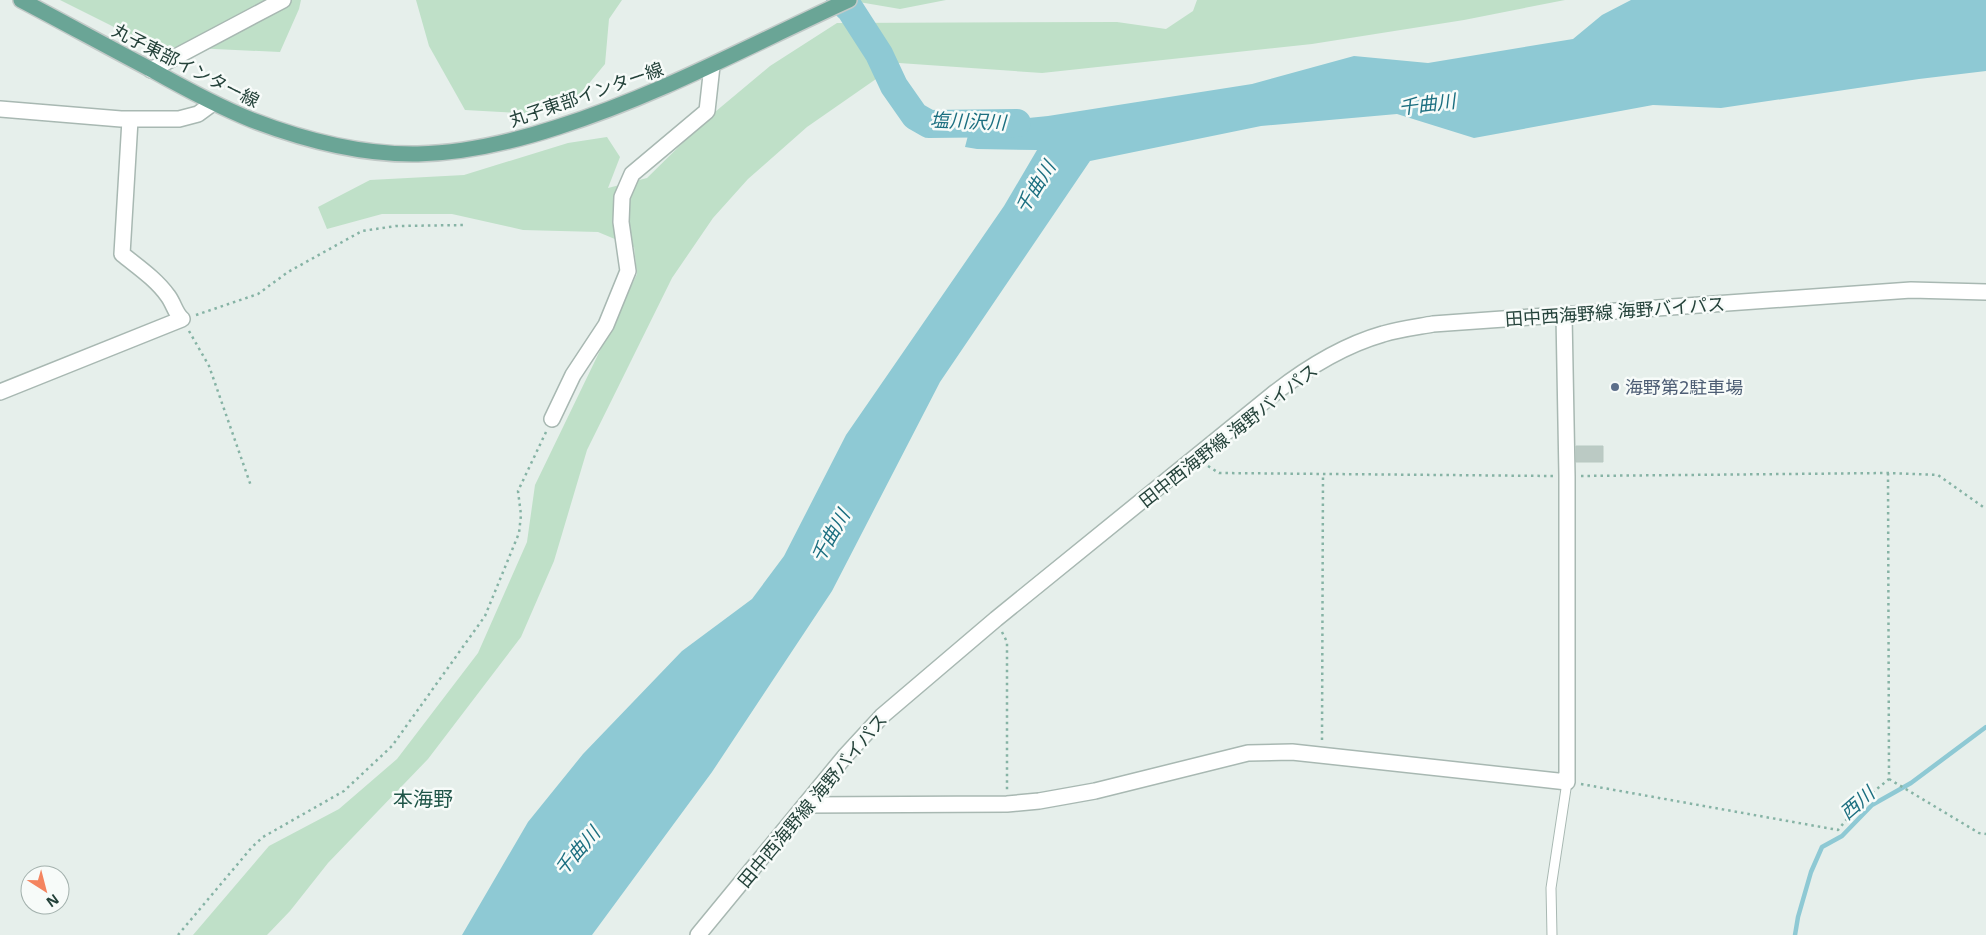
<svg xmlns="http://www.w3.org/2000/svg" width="1986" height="935" font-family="'Noto Sans','Noto Sans JP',sans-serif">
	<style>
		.green { fill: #bfe0c8 }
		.water { fill: #8ec9d4 }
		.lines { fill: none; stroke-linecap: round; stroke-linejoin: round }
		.stream { stroke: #8ec9d4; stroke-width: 4.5 }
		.river { stroke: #8ec9d4; stroke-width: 28 }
		.building { fill: #bbcac4; stroke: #b8c9c2 }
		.service-casing { stroke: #a8b8b2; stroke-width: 11 }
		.minor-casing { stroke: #a8b8b2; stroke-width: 18 }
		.tertiary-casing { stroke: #a8b8b2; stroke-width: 18 }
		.primary-casing { stroke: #c2cac8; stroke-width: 18 }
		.path { stroke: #86b3a5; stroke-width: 2.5; stroke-dasharray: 2.5 4; stroke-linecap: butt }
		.service { stroke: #fff; stroke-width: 9 }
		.minor { stroke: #fff; stroke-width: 15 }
		.tertiary { stroke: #fff; stroke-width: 15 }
		.primary { stroke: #6aa596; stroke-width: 15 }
		.service-dot { fill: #5c6f8a; stroke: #f7fbf9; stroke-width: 2 }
		.labels { text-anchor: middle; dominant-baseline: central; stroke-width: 5; stroke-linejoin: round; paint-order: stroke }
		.street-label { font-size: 18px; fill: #24423a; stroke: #f7fbf9 }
		.service-label { font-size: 18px; fill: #4e5e75; stroke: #f7fbf9; text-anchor: start }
		.water-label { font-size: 19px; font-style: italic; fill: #1c6f80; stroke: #f7fbf9 }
		.quarter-label { font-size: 20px; fill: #1f5548; stroke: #f7fbf9 }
	</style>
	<rect width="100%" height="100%" fill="#e6efeb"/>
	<path class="green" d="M60,0h241l-2,9 -19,43 -128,-6z
		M416,0h206l-13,19 -4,45 -28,34 -38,16 -74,-4 -36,-64z
		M847,0h99l-46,9z
		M1197,0h368l-101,20 -152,24 -270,29 -143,-10 -92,64 -59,52 -35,39 -41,60 -85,172 -33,111 -33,76 -93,122 -100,104 -38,48 -23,24h-74l76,-89 70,-37 58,-50 81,-106 49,-111 8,-57 102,-211 -3,-27 -36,-15 -75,-2 -71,-16h-70l-55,15 -9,-22 52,-27 94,-5 104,-32 39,-6 13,20 -12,31 39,-10 62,-61 61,-51 67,-43 280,-1 49,7 27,-18z"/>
	<path class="water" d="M1631,0h355v71l-67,8 -198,29 -68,-3 -179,33 -77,-24 -136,12 -171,35 -150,221 -108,209 -120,181 -120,163h-130l66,-113 55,-68 99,-103 70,-52 32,-43 62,-121 158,-229 33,-56 -60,-1 -12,-2 6,-23 77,-8 204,-32 102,-28 74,7 145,-24 29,-24z"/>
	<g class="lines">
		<path class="stream" d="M1795,935l3,-18 13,-45 11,-25 20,-11 30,-31 39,-22 75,-56"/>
		<path class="river" d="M840,0l10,9 29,45 15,32 21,30 14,8 88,-1"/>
	</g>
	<path class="building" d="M1576,446h27v16h-27z"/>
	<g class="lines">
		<g class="service-casing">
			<path id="service" d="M1552,935l-1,-47 16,-106"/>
		</g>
		<g class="minor-casing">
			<path id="minor" d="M151,70l132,-70
				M0,109l121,10h58l19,-5 15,-11
				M0,392l182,-73c-7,-6 -8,-15 -14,-23 -12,-17 -30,-29 -46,-42l8,-134
				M552,419l21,-44 33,-50 22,-54 -7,-49 1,-25 10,-23 75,-63 5,-45
				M805,805l202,-1 32,-3 56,-10 153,-38 44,-1 275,30v-306l-3,-161"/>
		</g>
		<g class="tertiary-casing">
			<path id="tertiary" d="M698,935l148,-180 36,-39 114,-97 276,-224c33,-26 69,-49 111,-61 16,-5 33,-7 50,-10l478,-34 75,2"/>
		</g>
		<g class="primary-casing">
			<path id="primary" d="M21,0c44,23 87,47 131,70 32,18 65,36 100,50 52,20 109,35 166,34 48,-1 94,-12 140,-27 102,-32 194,-83 291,-127"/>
		</g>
		<path class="path" d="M196,315l62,-21 30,-22 74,-41 34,-5 70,-1
			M189,331l20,35 42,120
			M1208,466l11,7 334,3
			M1581,476l307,-3 50,2 48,34
			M1002,632l5,10v149
			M1322,740l1,-266
			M1889,779l90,54 7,1
			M1581,784l257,46 23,-28 28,-23 -1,-306
			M178,935l74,-88 11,-10 81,-46 48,-45 93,-130 34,-83 2,-18 -3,-24 28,-59"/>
		<use href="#service" class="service"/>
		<use href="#minor" class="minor"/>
		<use href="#tertiary" class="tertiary"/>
		<use href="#primary" class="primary"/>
	</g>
	<circle class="service-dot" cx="1615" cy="387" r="5"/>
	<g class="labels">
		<g class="street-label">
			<text transform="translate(186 65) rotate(27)">丸子東部インター線</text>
			<text transform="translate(586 94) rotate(-19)">丸子東部インター線</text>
			<text transform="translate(1615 311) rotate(-4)">田中西海野線 海野バイパス</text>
			<text transform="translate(1228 435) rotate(-38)">田中西海野線 海野バイパス</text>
			<text transform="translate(812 800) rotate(-50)">田中西海野線 海野バイパス</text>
		</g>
		<g class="service-label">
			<text x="1625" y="387">海野第2駐車場</text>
		</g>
		<g class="water-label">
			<text transform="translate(1427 104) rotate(-7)">千曲川</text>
			<text transform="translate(968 121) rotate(2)">塩川沢川</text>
			<text transform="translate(1035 187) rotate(-58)">千曲川</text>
			<text transform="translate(830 536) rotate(-60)">千曲川</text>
			<text transform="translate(1857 803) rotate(-41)">西川</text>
			<text transform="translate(577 851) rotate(-49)">千曲川</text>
		</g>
		<g class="quarter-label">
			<text x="423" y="798">本海野</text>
		</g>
	</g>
	<g transform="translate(45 890) rotate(144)"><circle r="24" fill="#f7fbf9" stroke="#a3b1ad"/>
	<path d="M0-4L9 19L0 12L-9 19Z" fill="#f4845f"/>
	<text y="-8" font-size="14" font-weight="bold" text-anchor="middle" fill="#24423a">N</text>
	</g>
</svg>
